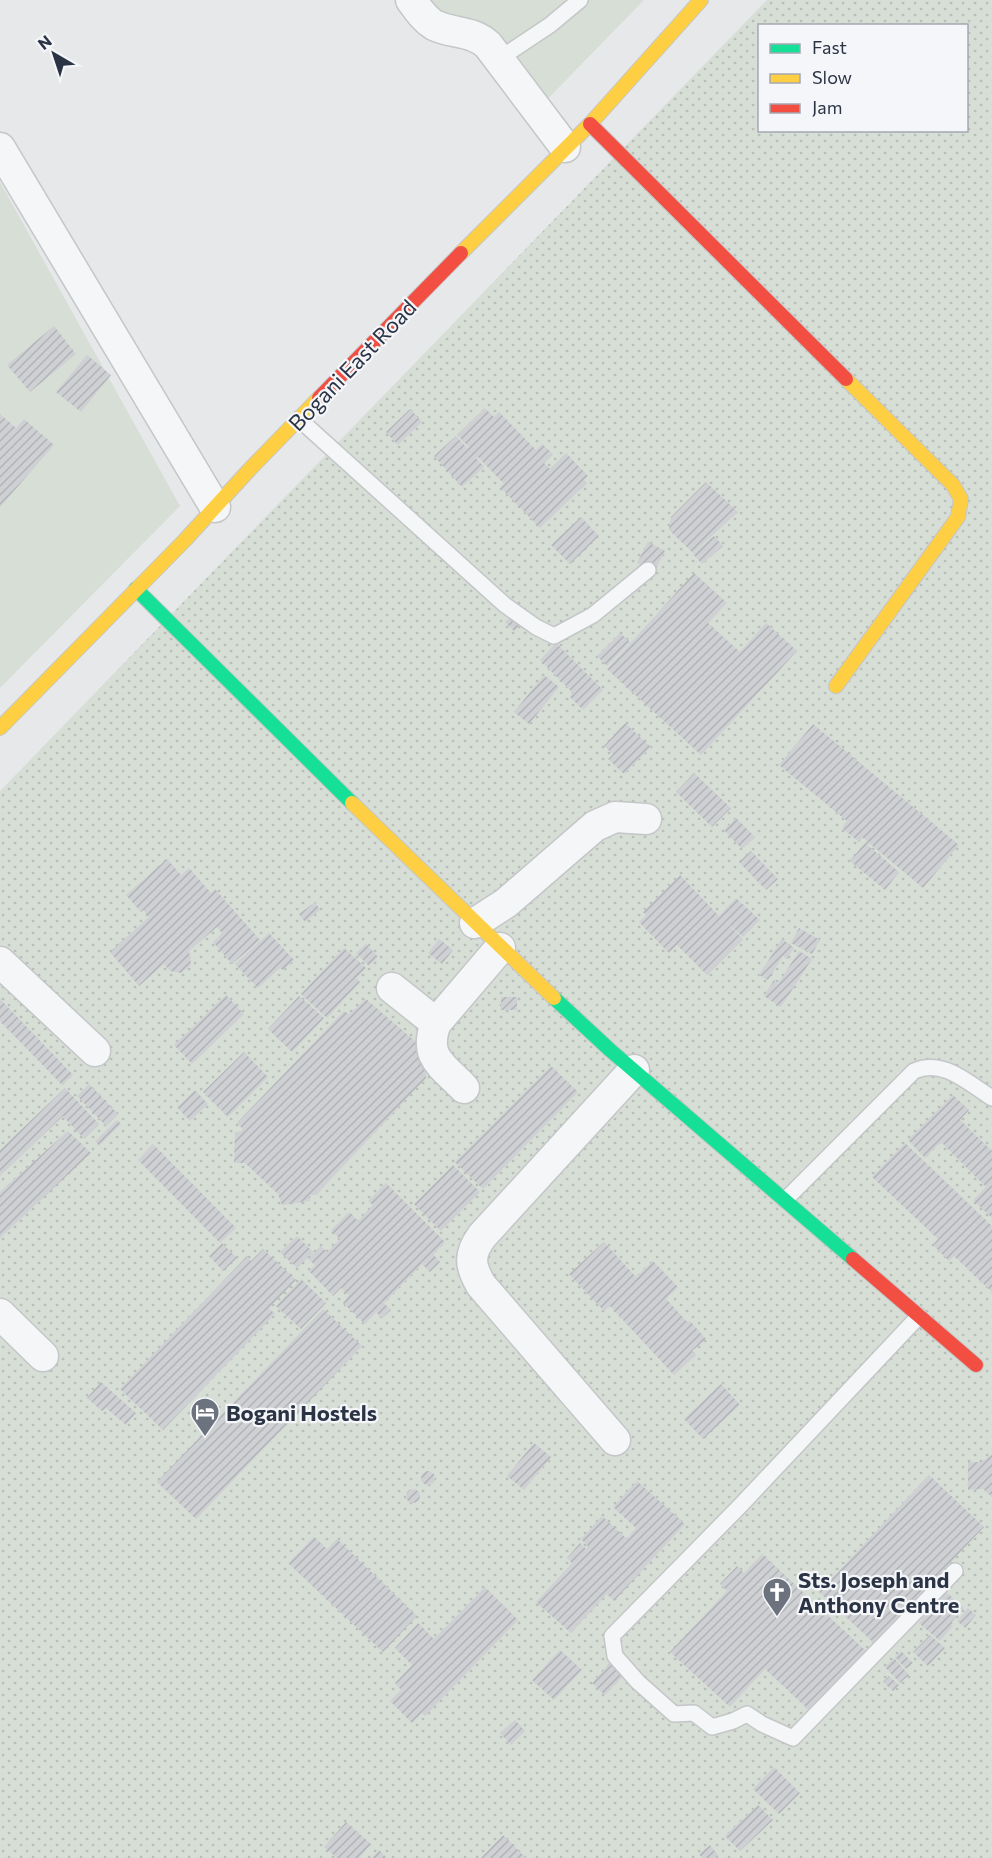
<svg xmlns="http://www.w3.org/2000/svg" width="992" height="1858" font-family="Commissioner,sans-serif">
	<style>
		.green { fill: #d6ded6 }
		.garden { fill: url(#garden-dots); fill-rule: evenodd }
		.building { fill: url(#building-hatch) }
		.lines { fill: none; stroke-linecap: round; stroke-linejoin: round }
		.lane-casing { stroke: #c4c6c8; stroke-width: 18 }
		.street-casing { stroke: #c4c6c8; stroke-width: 33 }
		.fast-casing { stroke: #c4c6c8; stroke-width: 16 }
		.slow-casing { stroke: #c4c6c8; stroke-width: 16 }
		.jam-casing { stroke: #c4c6c8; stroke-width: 16 }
		.lane { stroke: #f5f6f7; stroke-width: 15 }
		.street { stroke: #f5f6f7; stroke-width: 30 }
		.fast { stroke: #16e098; stroke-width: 14 }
		.slow { stroke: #ffcf43; stroke-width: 14 }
		.jam { stroke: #f24e42; stroke-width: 14 }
		.labels { text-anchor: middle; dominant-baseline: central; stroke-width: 4.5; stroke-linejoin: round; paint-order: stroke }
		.street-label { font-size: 22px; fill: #2b3445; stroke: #f4f6f9 }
		.poi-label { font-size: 22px; font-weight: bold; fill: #2b3445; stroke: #f4f6f9; text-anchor: start }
	</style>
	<defs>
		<pattern id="garden-dots" width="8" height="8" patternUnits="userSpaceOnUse" patternTransform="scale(1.5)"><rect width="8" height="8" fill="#d6ded6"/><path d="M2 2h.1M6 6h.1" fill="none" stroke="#b8bfb9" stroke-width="1.8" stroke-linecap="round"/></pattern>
		<pattern id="building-hatch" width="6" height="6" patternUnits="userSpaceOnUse" patternTransform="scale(1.5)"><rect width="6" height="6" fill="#ced0d3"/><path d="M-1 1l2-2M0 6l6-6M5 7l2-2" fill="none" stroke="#b1b3b6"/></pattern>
	</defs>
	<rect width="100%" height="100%" fill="#e6e8ea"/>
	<path class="green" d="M431,0h213l-117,120z
		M0,182l180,324 -180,182z"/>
	<path class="garden" d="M767,0h225v1858h-992v-1067zM760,26h206v104h-206z"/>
	<path class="building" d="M54,326l22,28 -46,38 -23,-27z
		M87,355l24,20 -30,37 -25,-20z
		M485,408l9,9 5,-5 37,38 6,-6 11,10 -9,9 6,6 16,-16 22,23 -4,4 3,3 -47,45 -40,-41 4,-3 -26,-27 -2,1 8,9 -22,20 -28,-31 22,-20 11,12 2,-1 -12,-12z
		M410,409l12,13 -24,23 -12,-13z
		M0,414l16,14 8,-9 30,26 -54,62z
		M706,482l32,30 -45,41 -24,-23 2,-13z
		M581,517l18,19 -29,28 -19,-19z
		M714,536l9,10 -21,18 -9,-10z
		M648,542l17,9 -11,21 -17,-9z
		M694,573l33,30 -19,20 32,29 26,-29 31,28 -96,104 -94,-86z
		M515,613l9,9 -10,9 -9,-9z
		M620,633l10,9 -23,24 -10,-10z
		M556,643l47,47 -20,20 -13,-13 3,-4 -33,-33z
		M544,675l15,12 -30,37 -15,-12z
		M625,723l26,24 -27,27 -16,-15 5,-5 -9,-8z
		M813,724l146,121 -36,43 -61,-51 -3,5 -17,-14 5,-7 -68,-56z
		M694,773l37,35 -19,19 -36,-35z
		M736,818l19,19 -13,12 -18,-19z
		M865,843l34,29 -14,18 -35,-29z
		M751,851l27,28 -12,11 -27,-28z
		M167,859l14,16 8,-7 22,25 4,-4 45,51 -28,24 -19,-22 9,-9 -5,-6 -28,24 2,14 -10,8 -11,-2 -6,-7 -25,22 -29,-34 39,-35 -6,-7 -2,2 -15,-17z
		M680,875l39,41 17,-18 24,22 -17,17 -18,-16 18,18 -36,36 -30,-30 -8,8 -30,-31 7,-7 -3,-3z
		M315,902l5,8 -15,12 -6,-8z
		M799,928l21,12 -8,14 -21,-11z
		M269,933l25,27 -11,10 -3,-2 -22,20 -23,-24z
		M439,939l14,11 -11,14 -14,-11z
		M782,939l12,9 -7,11 -4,-3 -15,24 -9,-5z
		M366,944l12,13 -9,9 -13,-13z
		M344,948l22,20 -10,10 4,4 -33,36 -26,-24z
		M799,951l13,8 -31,48 -17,-11 10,-16 4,4z
		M226,995l18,19 -52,50 -18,-19z
		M299,996l25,22 -32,34 -24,-23z
		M501,997h16v13h-16z
		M0,999l73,76 -11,10 -62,-64z
		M366,999l58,50 2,29 -110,117h-7l1,6 -28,4 -4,-11 -33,-31h-11l1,-30 9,-3 -7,-7 107,-112 5,3z
		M244,1052l24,25 -40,40 -25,-25z
		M551,1066l27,26 -95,97 -28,-27z
		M89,1084l29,30 -12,12 -29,-30z
		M65,1088l34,36 -15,15 -21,-23 -63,60v-26z
		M195,1090l13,14 -18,17 -13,-14z
		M953,1095l16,15 -9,10 32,31v67l-19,-18 13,-13 -45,-45 -16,16 -17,-18z
		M117,1120l4,4 -22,22 -4,-5z
		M68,1131l23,22 -91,85v-46z
		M905,1143l87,83v66l-38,-36 -5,5 -16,-16 5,-6 -66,-62z
		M153,1144l83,84 -16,15 -82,-83z
		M453,1165l27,27 -39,39 -27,-27z
		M386,1183l59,59 -12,12 7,8 -10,10 -8,-8 -38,39 7,7 -9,8 -6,-6 -11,12 -22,-21 6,-8 -8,-7 -8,8 -24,-25 6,-6 -7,-6 13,-13 6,6 13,-13 -9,-9 18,-18 9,9 15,-16 -5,-4z
		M297,1236l16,16 -16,16 -17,-16z
		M604,1242l32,35 17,-16 25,26 -12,12 22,24 2,-2 16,18 -14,12 4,4 -22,20 -64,-69 -6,5 -35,-37z
		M222,1243l15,15 -14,13 -14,-15z
		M263,1249l33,31 -27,28 6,6 -112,116 -43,-41 127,-133 4,5z
		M301,1279l25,24 -25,26 -25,-23z
		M323,1309l39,37 -166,173 -39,-37z
		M101,1382l35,31 -10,12 -20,-17 -4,3 -15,-13z
		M721,1384l19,21 -37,34 -19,-20z
		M534,1443l17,14 -27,33 -17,-14z
		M992,1454v43l-9,-8 -15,1v-28h14z
		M421 1478a7 7 0 1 1 14 0a7 7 0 1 1-14 0Z
		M929,1475l55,52 -110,116 -55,-51z
		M637,1481l48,43 -71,77 -7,-7 -36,39 -35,-31 36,-39 -5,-5 13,-15 6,6 2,-3 -7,-7 21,-23 25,23 9,-11 -23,-21z
		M406 1496a7 7 0 1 1 14 0a7 7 0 1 1-14 0Z
		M314,1537l13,12 10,-10 80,77 -34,36 -95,-89z
		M762,1554l104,97 -56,60 -45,-42 -35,38 -60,-55 57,-61 -7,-7 17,-18 7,7z
		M485,1587l33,33 -93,96 -3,-3 -10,10 -22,-22 11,-11 -6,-7 17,-18 -17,-17 23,-25 16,16z
		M946,1592l18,16 -14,16 3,2 -13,15 -21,-18z
		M968,1608l8,7 -11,13 -8,-7z
		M930,1635l15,13 -17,18 -15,-14z
		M560,1650l22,20 -28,30 -22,-20z
		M901,1651l12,12 -7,6 -11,-12z
		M894,1658l15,17 -9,8 -15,-16z
		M610,1663l14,12 -19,20 -13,-12z
		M889,1676l10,9 -6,6 -10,-9z
		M515,1720l10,11 -14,14 -11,-12z
		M774,1767l26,26 -21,21 -26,-25z
		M758,1805l15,15 -33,31 -15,-15z
		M346,1822l25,22 -12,14h-22l-13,-11z
		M503,1835l23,23h-45z
		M710,1845l8,10 -4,3h-12l-3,-4z
		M379,1850l8,8h-15z"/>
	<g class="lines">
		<g class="lane-casing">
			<path id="lane" d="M499,59l51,-34 30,-25
				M299,419l206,186 31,22 18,9 39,-21 55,-45
				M785,1200l129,-129c29,-13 54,12 78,27
				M919,1316l-180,191 -127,129 3,20 23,26 36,32 20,-1 18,14 21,-6 14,-7 15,10 31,14 162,-167"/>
		</g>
		<g class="street-casing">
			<path id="street" d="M411,0c7,9 13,19 23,25 18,9 38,5 54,20l77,102
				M0,148l215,359
				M475,923l31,-20 89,-77 20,-9 31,2
				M0,962l95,89
				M392,988l44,35
				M464,1088c-22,-23 -41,-31 -28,-65l64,-75
				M0,1314l43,42
				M615,1440l-134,-155c-11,-19 -13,-30 1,-49l152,-166"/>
		</g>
		<g class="fast-casing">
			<path id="fast" d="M136,589l216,214
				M554,998l56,52 243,209"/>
		</g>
		<g class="slow-casing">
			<path id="slow" d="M461,253l129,-129 111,-124
				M836,686l122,-169 3,-18 -8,-14 -107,-106
				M0,728l185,-188 65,-71 69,-71
				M352,803l202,195"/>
		</g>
		<g class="jam-casing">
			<path id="jam" d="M590,124l256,255
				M319,398l142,-145
				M853,1259l123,106"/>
		</g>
		<use href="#lane" class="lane"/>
		<use href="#street" class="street"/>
		<use href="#fast" class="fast"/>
		<use href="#slow" class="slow"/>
		<use href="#jam" class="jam"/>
	</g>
	<defs>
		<g id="hotel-pin" transform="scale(1.5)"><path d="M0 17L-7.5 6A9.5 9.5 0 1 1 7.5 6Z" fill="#6c737f" stroke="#f4f6f9"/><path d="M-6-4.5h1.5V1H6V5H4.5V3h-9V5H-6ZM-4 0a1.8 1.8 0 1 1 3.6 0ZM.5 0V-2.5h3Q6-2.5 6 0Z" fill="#fff"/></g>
		<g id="church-pin" transform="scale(1.5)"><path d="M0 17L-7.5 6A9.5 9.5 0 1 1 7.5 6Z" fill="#6c737f" stroke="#f4f6f9"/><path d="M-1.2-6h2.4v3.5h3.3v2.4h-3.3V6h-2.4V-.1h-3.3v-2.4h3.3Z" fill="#fff"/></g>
	</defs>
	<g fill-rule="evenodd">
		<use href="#hotel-pin" x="205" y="1412"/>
		<use href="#church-pin" x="777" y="1592"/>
	</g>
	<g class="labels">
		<g class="street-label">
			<text transform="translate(352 365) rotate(-46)">Bogani East Road</text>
		</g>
		<g class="poi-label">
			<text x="226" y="1412">Bogani Hostels</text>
			<text x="798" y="1579">Sts. Joseph and<tspan x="798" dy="25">Anthony Centre</tspan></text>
		</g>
	</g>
	<rect x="758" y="24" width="210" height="108" fill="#f4f6f9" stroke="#a4a8b1" stroke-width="1.5"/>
	<rect x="770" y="44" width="30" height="9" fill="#16e098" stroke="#a4a8b1" stroke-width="1.5"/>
	<text x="812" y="54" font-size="18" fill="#2b3445">Fast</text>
	<rect x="770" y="74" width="30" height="9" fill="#ffcf43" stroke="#a4a8b1" stroke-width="1.5"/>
	<text x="812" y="84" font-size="18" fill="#2b3445">Slow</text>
	<rect x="770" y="104" width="30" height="9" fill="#f24e42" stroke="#a4a8b1" stroke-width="1.5"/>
	<text x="812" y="114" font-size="18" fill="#2b3445">Jam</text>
	<g transform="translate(54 54) rotate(321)" stroke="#f4f6f9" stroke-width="4.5" paint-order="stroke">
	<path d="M0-4.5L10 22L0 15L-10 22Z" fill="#2b3445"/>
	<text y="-9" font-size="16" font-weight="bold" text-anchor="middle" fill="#2b3445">N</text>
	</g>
</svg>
